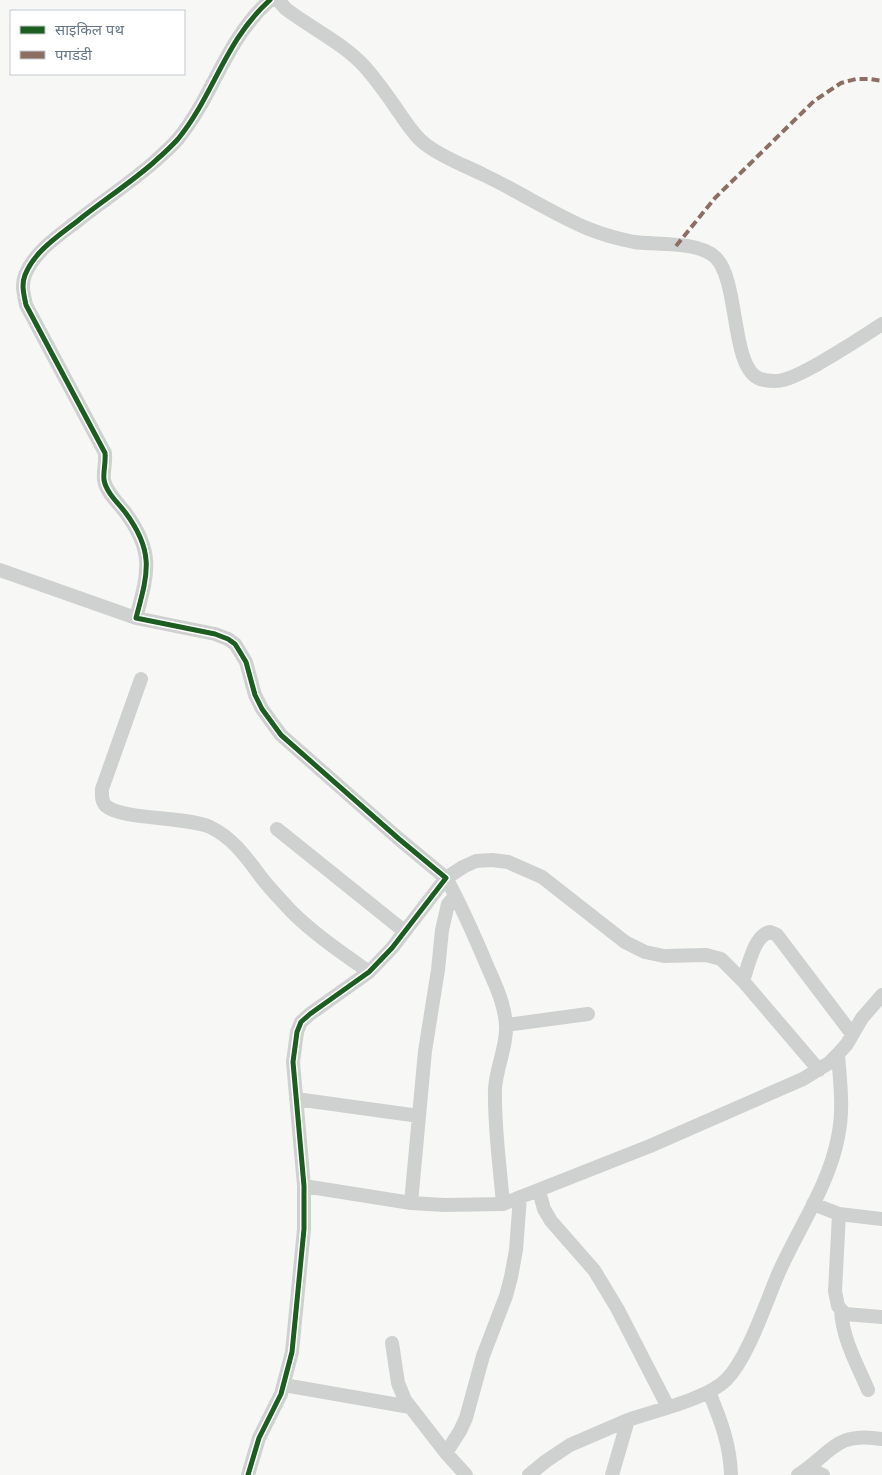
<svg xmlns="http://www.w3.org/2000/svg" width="882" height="1475" font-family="'Varela Round','Noto Sans Devanagari',sans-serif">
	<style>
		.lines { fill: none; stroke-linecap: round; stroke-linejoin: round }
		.street { stroke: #cfd1d1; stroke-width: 14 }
		.quiet { stroke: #8d6e63; stroke-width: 4; stroke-dasharray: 8 4; stroke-linecap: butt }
		.cycleway-casing { stroke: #fff; stroke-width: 8 }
		.cycleway { stroke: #1b5e20; stroke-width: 5 }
	</style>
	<rect width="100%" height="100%" fill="#f7f7f6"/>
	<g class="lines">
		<path class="street" d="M278,0l8,9c25,19 57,34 79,58 12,14 23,29 33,44 8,11 16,25 27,33 18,14 39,21 59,31 36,17 69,39 105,54 15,6 30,10 45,13 22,3 64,-1 81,15 25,23 15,111 45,122 7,2 15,3 23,1 12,-3 24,-10 35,-16 22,-13 43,-26 64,-40
			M0,570l136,48
			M141,679l-39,110c0,6 -1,12 4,17 16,14 80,10 104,21 23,11 36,30 51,50 9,12 20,23 30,34 23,23 51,42 78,61
			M277,829l127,102
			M743,981l-22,-22 -15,-4 -42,1 -19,-4 -20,-10 -83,-65 -34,-15 -16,-2 -16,1 -13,6 -17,11c16,29 29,59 42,90 8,18 17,37 18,58 1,21 -10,42 -11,63 -1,37 5,78 8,115l147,-58 153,-67 26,-16 9,-9 9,-10 15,-26 20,-23
			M506,1025l82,-11
			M819,1070l-76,-89c5,-14 11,-46 27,-49l7,3 75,99
			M296,1099l123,17
			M304,1186l107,17 14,-152 13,-81 4,-40 6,-26 7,-8
			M539,1191l5,18 7,12 43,49 23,38 51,99
			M411,1203l33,2 59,-1
			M813,1204l26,10 -4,77 3,15 7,8 37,3
			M839,1214l43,5
			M841,1311c2,29 16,53 27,79
			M392,1343l6,40 7,17 41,53
			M284,1385l126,22
			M709,1392c12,29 21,52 22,83
			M808,1468l15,7
			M248,1475l11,-37 22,-44 11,-42 12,-123v-43l-11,-124 4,-30 4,-10 9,-8 59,-42 23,-24 54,-70 -47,-39 -118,-104 -19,-26 -7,-14 -9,-33 -6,-10 -5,-8 -7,-5 -13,-5 -79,-16c12,-45 19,-66 -11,-106 -7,-9 -19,-20 -21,-32 -1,-9 2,-17 1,-27l-79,-148c-2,-10 -5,-20 -1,-30 10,-25 35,-40 55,-56 24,-19 50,-36 73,-56 9,-8 17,-15 25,-24 36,-44 47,-99 92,-139
			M466,1475l-20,-22 14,-22 6,-13 17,-62 23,-60 5,-19 5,-27 4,-53
			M529,1475l17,-14 24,-16 58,-25
			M612,1475l16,-55c26,-9 79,-21 98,-40 22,-22 40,-78 53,-108 20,-45 50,-87 59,-135 6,-28 2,-55 0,-83
			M798,1475c34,-22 37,-44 84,-36"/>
		<path class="quiet" d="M676,246l39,-48 99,-97 27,-18 15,-4h14l12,2"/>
		<g class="cycleway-casing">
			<path id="cycleway" d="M248,1475l11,-37 22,-44 11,-42 12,-123v-43l-11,-124 4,-30 4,-10 9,-8 59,-42 23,-24 54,-70 -47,-39 -118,-104 -19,-26 -7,-14 -9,-33 -6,-10 -5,-8 -7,-5 -13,-5 -79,-16c12,-45 19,-66 -11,-106 -7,-9 -19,-20 -21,-32 -1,-9 2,-17 1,-27l-79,-148c-2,-10 -5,-20 -1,-30 10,-25 35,-40 55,-56 24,-19 50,-36 73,-56 9,-8 17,-15 25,-24 36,-44 47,-99 92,-139"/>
		</g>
		<use href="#cycleway" class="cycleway"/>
	</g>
	<rect x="10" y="10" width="175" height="65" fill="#ffffff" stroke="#c2c9cf"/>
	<rect x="20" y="26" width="25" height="8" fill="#1b5e20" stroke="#c2c9cf"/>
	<text x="55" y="35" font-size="15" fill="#677787">साइकिल पथ</text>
	<rect x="20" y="51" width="25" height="8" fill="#8d6e63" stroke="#c2c9cf"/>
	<text x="55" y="60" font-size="15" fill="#677787">पगडंडी</text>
</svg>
